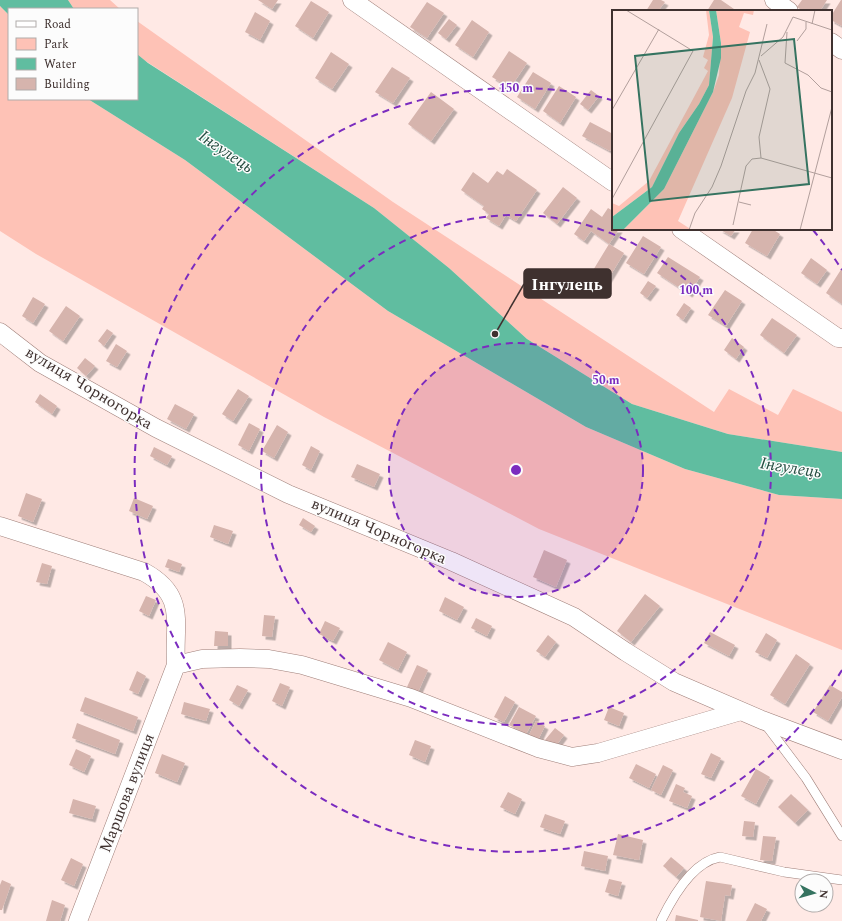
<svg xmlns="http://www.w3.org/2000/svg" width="842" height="921" font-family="Spectral,serif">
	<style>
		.green { fill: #fec2b6 }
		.water { fill: #60bda0 }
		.building { fill: #d6b4ad; filter: url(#shadow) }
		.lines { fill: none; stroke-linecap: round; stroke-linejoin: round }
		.lane-casing { stroke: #9f7f79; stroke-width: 10 }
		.street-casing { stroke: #9f7f79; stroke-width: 19 }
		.lane { stroke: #fff; stroke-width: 9 }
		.street { stroke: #fff; stroke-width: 18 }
		.ring { fill: none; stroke: #7b2cbf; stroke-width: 2; stroke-dasharray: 7 5 }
		.labels { text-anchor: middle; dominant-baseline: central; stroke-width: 3; stroke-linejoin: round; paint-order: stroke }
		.street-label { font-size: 16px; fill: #3f312f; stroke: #fcfcfc }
		.water-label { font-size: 17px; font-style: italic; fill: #254e41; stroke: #fcfcfc }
		.inset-road { fill: none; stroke: #b29f9c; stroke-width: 1 }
		.view { fill: #357360; fill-opacity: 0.15; stroke: #357360; stroke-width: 2 }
		.inset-edge { fill: none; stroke: #3f312f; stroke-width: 2 }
		.centre { fill: #7b2cbf; stroke: #fcfcfc; stroke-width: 2 }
		.ring-label { font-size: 12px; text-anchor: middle; font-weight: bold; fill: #7b2cbf; stroke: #fcfcfc; stroke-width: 3; stroke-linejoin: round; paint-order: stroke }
		.leader { fill: none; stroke: #3f312f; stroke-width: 1.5 }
		.callout-dot { fill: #3f312f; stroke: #fcfcfc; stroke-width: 1.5 }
		.callout { fill: #3f312f; stroke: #3f312f; stroke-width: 1.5 }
		.callout-label { font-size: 17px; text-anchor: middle; font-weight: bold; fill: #fff }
	</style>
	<defs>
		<filter id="shadow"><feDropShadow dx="3.5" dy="3.5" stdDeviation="0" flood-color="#0004"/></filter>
	</defs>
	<rect width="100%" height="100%" fill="#ffe9e5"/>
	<path class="green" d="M68,0h42l10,9h-46z
		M0,6l9,9v84h79l97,61 203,151 198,116 99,42 94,26 63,4v151l-303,-121 -215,-112 -288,-163 -36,-23z
		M137,21l256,181 321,210 15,-23 49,26 15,-26 49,23v40l-114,-18 -96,-30 -105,-65 -78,-71 -75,-60 -230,-148 -7,-6z"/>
	<path class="water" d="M0,0h68l6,9h-65v6l-9,-9z
		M137,54l11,9 226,145 75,60 78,71 105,65 96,30 114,18v47l-63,-4 -94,-26 -99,-42 -198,-116 -203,-151 -97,-61h49z"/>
	<path class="building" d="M258,0h20l-6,9z
		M653,0h8l4,2 -7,9h-12z
		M714,0h7l13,9 -2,2h-25z
		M802,0h25l-7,11h-17l-6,-4z
		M841,0h1v26l-11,-6v-4z
		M311,1l18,11 -16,26 -18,-12z
		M427,2l17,11 -17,25 -17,-11z
		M255,12l15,9 -10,19 -15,-8z
		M449,19l8,6 -11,14 -8,-6z
		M472,20l17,12 -16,25 -18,-12z
		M509,51l18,12 -17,25 -18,-11z
		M331,52l18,12 -17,25 -17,-11z
		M392,67l18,11 -17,25 -18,-11z
		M533,72l18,11 -16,26 -18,-12z
		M559,86l17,11 -16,26 -17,-12z
		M591,90l8,6 -11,14 -8,-6z
		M431,92l23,17 -23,32 -23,-17z
		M590,122l23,12v12l-3,5 -28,-15z
		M507,169l30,21 -21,31 -10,-6 -7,11 -13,-8 3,-4 -7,-5 2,-3 -23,-16 12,-18 15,11 9,-12 6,4z
		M563,187l14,11 -20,26 -14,-11z
		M608,208l5,3v18h6l-10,15 15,9 -17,28 -15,-9 17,-28 -18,-13 -7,10 -10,-7 17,-25 11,8z
		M719,229h17l-5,7z
		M753,229h19l8,5 -13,22 -22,-13z
		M643,236l18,11 -17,27 -18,-11z
		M668,257l32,20 -11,17 -32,-21z
		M811,258l16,12 -10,14 -16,-11z
		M842,268v36l-16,-11z
		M648,281l8,5 -9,12 -7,-5z
		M725,290l17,11 -16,25 -18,-11z
		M33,297l12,7 -12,19 -11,-7z
		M684,303l7,5 -8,12 -7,-5z
		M66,306l14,10 -17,25 -14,-10z
		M772,318l25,17 -13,18 -24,-18z
		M107,329l6,4 -9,13 -6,-5z
		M732,338l12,9 -8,12 -12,-9z
		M116,344l11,7 -10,16 -11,-6z
		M85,358l10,8 -9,10 -9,-8z
		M238,389l11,7 -16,25 -11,-7z
		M40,394l17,12 -5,8 -17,-12z
		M175,404l19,10 -8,15 -19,-10z
		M249,423l11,6 -11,22 -11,-6z
		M277,425l11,7 -14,26 -12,-7z
		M311,446l9,5 -9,19 -9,-5z
		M154,447l18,9 -5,9 -17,-9z
		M357,464l23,10 -6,13 -23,-10z
		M26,493l16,6 -9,23 -15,-6z
		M134,498l19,8 -6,13 -18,-8z
		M303,518l12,8 -4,6 -12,-7z
		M214,525l19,6 -5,13 -18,-7z
		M544,550l23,10 -11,27 -23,-10z
		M168,559l14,5 -3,8 -14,-5z
		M42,563l10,3 -5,18 -11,-2z
		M645,594l15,12 -29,36 -14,-11z
		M146,596l10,4 -7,16 -10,-5z
		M445,597l19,10 -7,13 -18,-9z
		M264,615l11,1 -3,21 -10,-1z
		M476,618l16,8 -5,10 -16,-8z
		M325,621l15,7 -7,13 -14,-7z
		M215,631l13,1v14h-14z
		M710,632l25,13 -6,11 -25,-13z
		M766,633l11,7 -10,18 -12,-6z
		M548,635l8,7 -11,15 -9,-6z
		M388,642l19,10 -9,18 -19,-10z
		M796,654l14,10 -25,40 -15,-9z
		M417,665l11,5 -10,22 -11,-5z
		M137,671l9,5 -8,18 -9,-4z
		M280,683l10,4 -8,19 -10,-5z
		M237,685l11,5 -9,16 -10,-6z
		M830,685l12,7v5l-14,24 -15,-9z
		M505,696l10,6 -11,20 -10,-5z
		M85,697l53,20 -5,14 -53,-20z
		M184,702l26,7 -4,12 -25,-7z
		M519,707l17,9 -10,18 -17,-9z
		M609,707l15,6 -5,13 -15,-6z
		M536,721l9,5 -7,14 -9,-5z
		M77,723l43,17 -5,14 -43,-16z
		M555,728l9,7 -9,12 -10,-7z
		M415,740l16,6 -6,16 -16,-7z
		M76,749l15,7 -7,16 -15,-7z
		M711,753l10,5 -10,20 -10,-4z
		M162,754l23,9 -8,19 -22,-9z
		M636,764l20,10 -7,14 -20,-10z
		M663,765l10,5 -12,25 -10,-5z
		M756,769l14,8 -14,27 -15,-8z
		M676,784l9,4 -2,4 9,4 -5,12 -18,-7z
		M508,792l14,7 -7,15 -15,-7z
		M791,794l17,16 -13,13 -17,-16z
		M73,799l23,7 -4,13 -23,-6z
		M545,814l20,7 -5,13 -20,-7z
		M744,821l11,1 -2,15 -11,-1z
		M618,834l25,6 -4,20 -26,-5z
		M763,836l13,1 -4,24 -12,-1z
		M584,851l24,5 -3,15 -24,-5z
		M671,857l13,11 -8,9 -13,-11z
		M71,858l12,6 -9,22 -13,-6z
		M609,879l13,3 -4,14 -13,-4z
		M2,880l9,4 -9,26h-2v-25z
		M706,881l26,4 -2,11 -5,-1 -4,26 -21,-4z
		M52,900l13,5 -5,16h-14z
		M755,903l12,6 -6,12h-15z
		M676,915l22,5v1h-23z"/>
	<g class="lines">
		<g class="lane-casing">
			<path id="lane" d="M766,725l40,53 36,58
				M661,921c11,-23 31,-59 59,-64l64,15 58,8"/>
		</g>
		<g class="street-casing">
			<path id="street" d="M352,0l261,182
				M774,0l15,11
				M831,42l11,8
				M681,229l157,109h4
				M0,332l40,31 116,65 132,66 163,67 123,56 52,35 48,30 88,38 80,30
				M0,526l144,46c44,24 29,52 32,93l-98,256
				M176,665l26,-6 38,-1 29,1 33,6 109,33 127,50 34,9 26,-4 143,-42"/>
		</g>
		<use href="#lane" class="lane"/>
		<use href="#street" class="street"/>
	</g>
	<circle cx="516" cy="470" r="127" fill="#7b2cbf" fill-opacity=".12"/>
	<g class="ring">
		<circle cx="516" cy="470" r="127"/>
		<circle cx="516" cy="470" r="255"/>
		<path d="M842 670A382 382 0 1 1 612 100M813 230A382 382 0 0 1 842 270"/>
	</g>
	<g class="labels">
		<g class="street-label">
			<text transform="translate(89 388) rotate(31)">вулиця Чорногорка</text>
			<text transform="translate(379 531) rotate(23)">вулиця Чорногорка</text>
			<text transform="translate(127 793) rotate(-69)">Маршова вулиця</text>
		</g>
		<g class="water-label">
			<text transform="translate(226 152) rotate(34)">Інгулець</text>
			<text transform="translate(791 468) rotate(9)">Інгулець</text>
		</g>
	</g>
	<g transform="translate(612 10)">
		<rect width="220" height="220" fill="#ffe9e5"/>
		<path d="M94,0h3l4,27 -4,48 -10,19 -20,29 -27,54 -40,30v-14l7,3 30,-25 59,-110 -4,-3 4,-8 -5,-3 6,-22zM104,0h38l-1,5 -9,-2 -5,14 11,5 -18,66 -54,123 14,9h-69l41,-41 49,-97 6,-17 2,-32z" fill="#fec2b6"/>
		<path d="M97,0h7l5,33v15l-8,34 -49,97 -41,41h-11v-13l40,-30 27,-54 20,-29 10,-19 4,-48z" fill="#60bda0"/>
		<path class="inset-road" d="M181,7l39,13M200,14l3,-14M175,22l-2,31 23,12 13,13 11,4M185,31l9,-12v-7M149,46l22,-19 10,-20M147,50l11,29 -11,48 2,21M0,100l47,-81M0,189l81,-148 -67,-41M127,192l12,3M121,215l13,-59 6,-7 9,-1 71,20M77,220l6,-17 17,-26 9,-21 25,-75 9,-18 12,-49M188,220l32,-123"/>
		<path class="view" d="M182,29l15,145 -159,17 -15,-145z"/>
		<rect width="220" height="220" class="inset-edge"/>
	</g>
	<circle cx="516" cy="470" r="6" class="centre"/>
	<g class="ring-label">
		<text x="516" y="92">150 m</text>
		<text x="696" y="294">100 m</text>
		<text x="606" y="384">50 m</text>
	</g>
	<path class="leader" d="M495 334L524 284"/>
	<circle class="callout-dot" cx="495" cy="334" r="4"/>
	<rect class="callout" x="524" y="269" width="87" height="29" rx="4"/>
	<g class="callout-label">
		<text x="567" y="290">Інгулець</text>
	</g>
	<rect x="8" y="8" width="130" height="92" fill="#fcfcfc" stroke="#b0abaa"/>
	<rect x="16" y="21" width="20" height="6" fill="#ffffff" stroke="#b0abaa"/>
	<text x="44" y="28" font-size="12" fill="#3f312f">Road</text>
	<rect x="16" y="38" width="20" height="12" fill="#fec2b6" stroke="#b0abaa"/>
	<text x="44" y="48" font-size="12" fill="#3f312f">Park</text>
	<rect x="16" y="58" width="20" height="12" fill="#60bda0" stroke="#b0abaa"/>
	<text x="44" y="68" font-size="12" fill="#3f312f">Water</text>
	<rect x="16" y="78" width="20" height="12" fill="#d6b4ad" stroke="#b0abaa"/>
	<text x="44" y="88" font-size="12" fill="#3f312f">Building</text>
	<g transform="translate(814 893) rotate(96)"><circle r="19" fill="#fcfcfc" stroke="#b0abaa"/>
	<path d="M0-3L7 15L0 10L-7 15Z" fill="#357360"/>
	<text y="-6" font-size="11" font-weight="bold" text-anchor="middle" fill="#3f312f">N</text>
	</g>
</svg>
